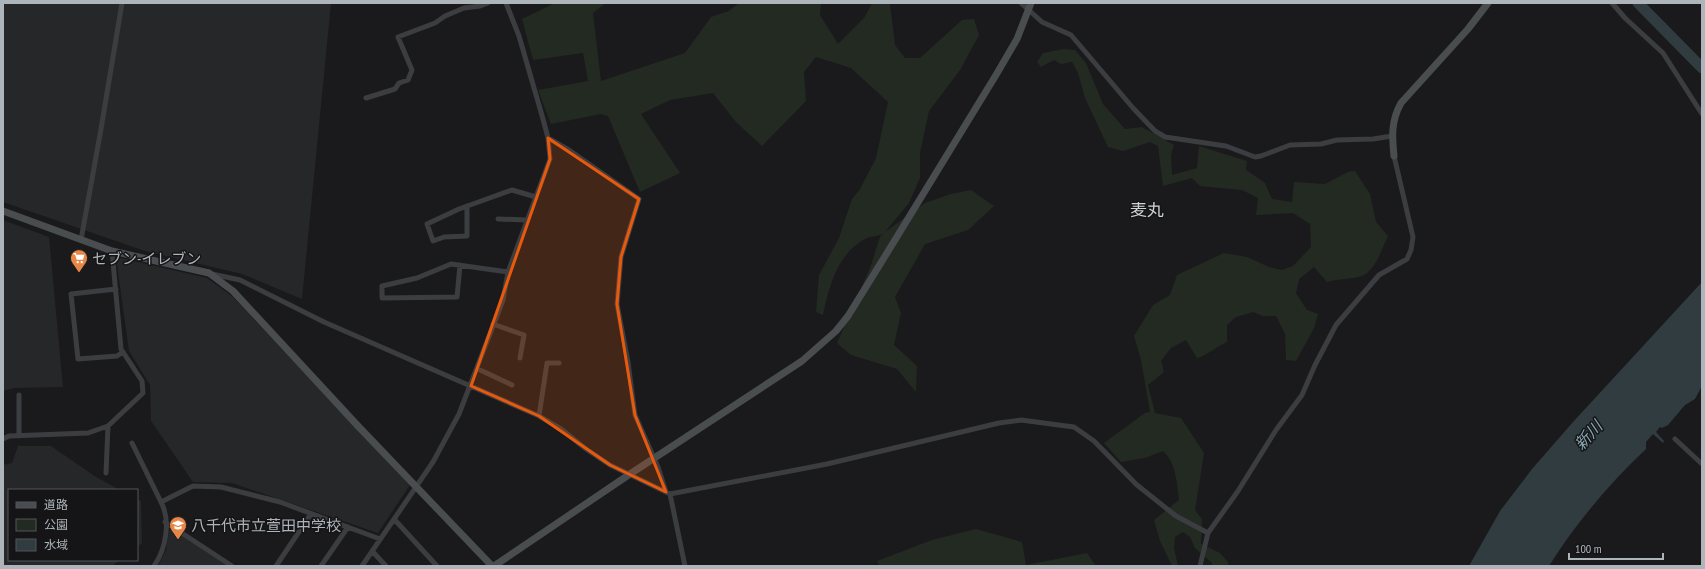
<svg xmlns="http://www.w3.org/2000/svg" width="1705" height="569" font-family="'PT Sans Narrow','Noto Sans JP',sans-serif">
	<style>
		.built { fill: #262729 }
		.green { fill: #232a22 }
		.water { fill: #303c3f }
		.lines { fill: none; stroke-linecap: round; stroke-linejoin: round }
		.river { stroke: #303c3f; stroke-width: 11 }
		.street { stroke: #3b3d41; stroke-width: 5 }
		.secondary { stroke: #494d50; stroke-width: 7 }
		.marked { fill: #e8590c; fill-opacity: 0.2; stroke: #e8590c; stroke-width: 3; stroke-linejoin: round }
		.labels { text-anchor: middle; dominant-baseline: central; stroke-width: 3; stroke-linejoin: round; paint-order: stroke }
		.poi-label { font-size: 15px; fill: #adb5ba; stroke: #151517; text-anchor: start }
		.water-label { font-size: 16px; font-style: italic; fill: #87a9b2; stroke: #151517 }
		.quarter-label { font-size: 17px; fill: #ced3d7; stroke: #151517 }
	</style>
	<rect width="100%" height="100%" fill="#1a1a1c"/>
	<path class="built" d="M3,3h328l-29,296 -60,-25 -97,-23 -142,-49z
		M3,220l46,17 14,150 -49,1 -11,3z
		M116,257l91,21 26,19 177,188 -32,48 -146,-50 -39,-1 -42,-61 -1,-36 -21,-34z
		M18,446h33l45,31 24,13h-111v70h111l-8,6h-109v-101l9,-2z
		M137,499l4,2 1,42 -5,4z
		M172,529l57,37h-71l8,-16 3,-19z"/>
	<path class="green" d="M555,3h51l-13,10 8,68 84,-28 26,-36 18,-6 10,-8h82l-1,12 18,29 26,-26 8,-15 18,1 5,41 10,13h15l42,-38 12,-1 5,16 -19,35 -31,41 -9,42v25l-11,25 -24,29 40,-29 26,-9 20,-4 23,16 -26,24 -43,14 -30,53 6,16 -7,32 23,21 -1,26 -19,-23 -46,-14 -14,-12 33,-75 10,-31 3,-3c-5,2 -13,2 -18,5 -28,15 -36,48 -42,76l-7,-3 3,-37 20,-37 13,-39 8,-10 16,-31 12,-56 -37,-34 -35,-11 -12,15 2,29 -44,45 -26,-24 -23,-29 -43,7 -29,14 39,59 -40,19 -32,-76 -7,-2 -50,10 -13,-34 50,-9 -5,-28 -50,7 -11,-41z
		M1064,49l11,1 11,13 17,41 22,25 17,-2 32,18 -3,10 1,20 25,-7 2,-22 48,15 -1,9 19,13 7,16 20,3 2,-20 31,2 23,-12 7,-1 15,23 6,28 12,14c-7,14 -13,38 -30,41 -10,2 -21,2 -31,5l-13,-15 -15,12 -3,14 11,17 11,4 -4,14 -18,33 -10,-1 -1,-26 -9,-18h-13l-10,-4 -17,5 -9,8v17c-10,4 -20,14 -30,16l-11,-18 -15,8 -10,13 3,11 -16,13 7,28 26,5 23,35 -9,57 7,9 -1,25 19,9 8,9v4h-17l1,-3 -17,-15 -5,-11 -7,-5 -8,5 -1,11 4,18h-6l-12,-25 -6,-21 25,-20c-2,-16 -3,-38 -16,-49l-18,7 -24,4 -17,-19 41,-30 5,-1 -9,-52 -7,-24 19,-31 17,-10 7,-20 47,-22 23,4 22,10 13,3 11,-4 18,-19 -1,-23 -17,-11 -37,2 2,-17 -16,-8 -42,-4 -8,-8 -29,8 -5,-40 -8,-4 -27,9 -15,-4 -23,-49 -7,-25 -6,-11 -11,2 -7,-4 -13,7 -4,-5 6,-9z
		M976,529l46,13 4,23 61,-12 9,13h-216l-3,-5 55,-21z"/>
	<path class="water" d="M1702,282v104l-7,13 -10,6 -17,20 -6,3 -2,-1 -4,5 8,9 -1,2 -10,-9 -7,8v7c-37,35 -70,74 -97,117h-80l31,-55 32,-42 41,-47z"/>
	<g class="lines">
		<path class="river" d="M1638,3l64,65"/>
		<path class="street" d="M1021,3l21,19 29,13 62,73 22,23 10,6 61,9 29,11 6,-1 29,-11 31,-1 16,-4 36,-1 19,-3
			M1612,3l13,15 38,35 39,61
			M366,98l29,-9 4,-6 9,-3 4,-10 -14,-33 37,-14 10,-7 19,-8 16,-2 8,-3
			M548,138l21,12 70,49 -18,58 -4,47 11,58 7,53 23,52 8,25
			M467,206v30l-23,1 -11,4 -6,-17 32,-15 53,-19 24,7
			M498,219l28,1
			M81,240l20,-111 21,-126
			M460,265l-3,32 -75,1v-12l35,-8 34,-14 57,8
			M212,274l28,6 84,42 215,94 22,13 25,20 24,16 60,29 157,-30 172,-41 22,-3 53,7 20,14 43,44 39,31 32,17
			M116,289l-45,5 7,65 39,-3 6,-4
			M493,324l31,11 -4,23
			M478,369l34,16
			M539,416l8,-53h12
			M19,436v-41
			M3,439l6,-3 79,-3 20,-7
			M1675,439l27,25
			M132,443l29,59
			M106,473l2,-47 35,-33 -1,-12 -21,-32 -9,-98
			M670,494l15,72
			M394,519l43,47
			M165,522l67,44
			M372,551l14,15
			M154,566c12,-17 17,-45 7,-64l32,-16 28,1 59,15 100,37
			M276,566l35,-52
			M321,566l27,-39
			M362,566l71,-104 26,-48 44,-114 5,-28 42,-113 -2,-21 -5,-19 -24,-83 -13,-33
			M1200,566l8,-33 30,-42 38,-61 26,-35 13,-30 21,-40 43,-50 28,-16 4,-9 2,-13 -19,-81"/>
		<path class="secondary" d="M1394,156c-2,-20 -3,-35 7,-53l67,-74 20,-26
			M3,211l109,40 97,22 24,18 125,135 134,140
			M494,566l136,-92 172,-113 34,-30 12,-15 39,-63 109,-178 21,-36 14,-36"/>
	</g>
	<path class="marked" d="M548,138l91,61 -18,58 -4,47 18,111 31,77 -56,-27 -71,-49 -68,-30 79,-227z"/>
	<defs>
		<g id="supermarket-pin" transform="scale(0.9)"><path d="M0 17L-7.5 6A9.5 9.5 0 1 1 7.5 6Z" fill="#e68748" stroke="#151517"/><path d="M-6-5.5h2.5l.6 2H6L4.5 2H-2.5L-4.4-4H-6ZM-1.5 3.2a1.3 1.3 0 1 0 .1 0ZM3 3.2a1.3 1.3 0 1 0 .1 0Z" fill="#fff"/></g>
		<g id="school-pin" transform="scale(0.9)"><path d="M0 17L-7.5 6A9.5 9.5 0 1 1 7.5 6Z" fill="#e68748" stroke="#151517"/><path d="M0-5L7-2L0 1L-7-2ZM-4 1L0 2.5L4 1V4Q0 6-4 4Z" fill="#fff"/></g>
	</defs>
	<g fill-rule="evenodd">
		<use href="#supermarket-pin" x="79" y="258"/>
		<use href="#school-pin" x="178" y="525"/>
	</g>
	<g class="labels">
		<g class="poi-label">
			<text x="92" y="258">セブン-イレブン</text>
			<text x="191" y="525">八千代市立萱田中学校</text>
		</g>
		<g class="water-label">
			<text transform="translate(1588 435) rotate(-48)">新川</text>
		</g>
		<g class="quarter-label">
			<text x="1147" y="210">麦丸</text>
		</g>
	</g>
	<rect width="1705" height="569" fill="none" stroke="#adb5ba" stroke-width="8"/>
	<rect x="8" y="489" width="130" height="72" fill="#151517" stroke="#525558"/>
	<rect x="16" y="502" width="20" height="6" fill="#494d50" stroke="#525558"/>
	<text x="44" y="509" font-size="12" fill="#adb5ba">道路</text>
	<rect x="16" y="519" width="20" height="12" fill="#232a22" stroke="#525558"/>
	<text x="44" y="529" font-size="12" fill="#adb5ba">公園</text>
	<rect x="16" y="539" width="20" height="12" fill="#303c3f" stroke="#525558"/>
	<text x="44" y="549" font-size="12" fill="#adb5ba">水域</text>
	<path d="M1569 553v6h94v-6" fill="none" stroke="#adb5ba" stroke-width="2"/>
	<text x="1575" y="553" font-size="12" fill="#adb5ba" stroke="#151517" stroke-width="3" paint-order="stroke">100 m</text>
</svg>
